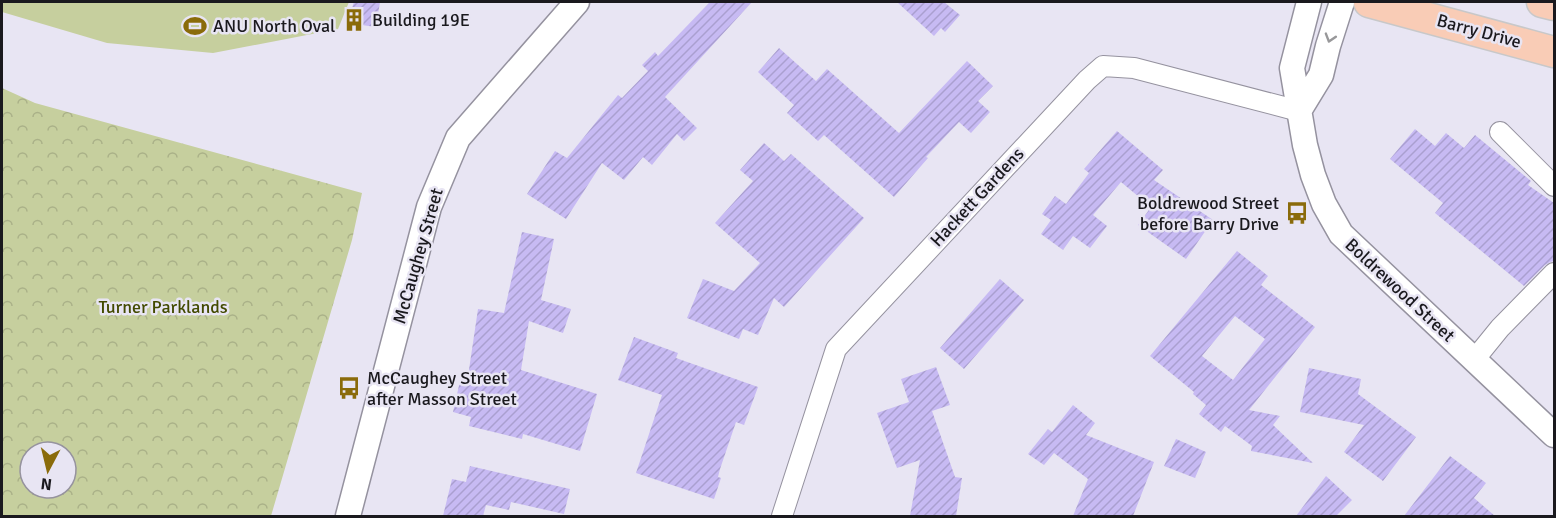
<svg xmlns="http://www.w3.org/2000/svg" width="1556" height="518" font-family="Signika,sans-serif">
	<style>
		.green { fill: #c6cf9e }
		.park { fill: url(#park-crowns); fill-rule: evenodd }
		.building { fill: url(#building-hatch); fill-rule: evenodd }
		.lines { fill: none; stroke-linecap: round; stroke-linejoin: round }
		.minor-casing { stroke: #95929f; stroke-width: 22 }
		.tertiary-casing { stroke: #95929f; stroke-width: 27 }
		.primary-casing { stroke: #c8c8c9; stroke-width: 33 }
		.minor { stroke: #fff; stroke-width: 20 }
		.tertiary { stroke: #fff; stroke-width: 24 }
		.primary { stroke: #f9ccb6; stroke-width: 30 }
		.oneway { stroke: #98989a }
		.labels { text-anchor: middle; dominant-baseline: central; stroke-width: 5; stroke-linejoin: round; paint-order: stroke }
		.poi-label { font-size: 18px; fill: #1a191e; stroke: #e8e5f3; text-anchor: start }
		.street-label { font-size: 18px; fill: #1a191e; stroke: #e8e5f3 }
		.park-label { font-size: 18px; fill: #424a01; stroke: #e8e5f3 }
	</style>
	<defs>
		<pattern id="park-crowns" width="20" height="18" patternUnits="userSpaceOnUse" patternTransform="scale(1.5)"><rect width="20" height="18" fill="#c6cf9e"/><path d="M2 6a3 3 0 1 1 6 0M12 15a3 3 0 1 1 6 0" fill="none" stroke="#aab188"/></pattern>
		<pattern id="building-hatch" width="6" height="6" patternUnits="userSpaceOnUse" patternTransform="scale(1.5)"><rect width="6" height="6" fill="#c7baf3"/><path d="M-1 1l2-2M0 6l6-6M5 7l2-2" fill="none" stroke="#aa9fd0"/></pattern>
	</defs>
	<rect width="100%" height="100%" fill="#e8e5f3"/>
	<path class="green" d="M2,2h347l-11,27 -125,24 -106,-10 -105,-31z"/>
	<path class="park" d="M2,88l33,15 327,90 -10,47 -81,276h-269zM30,452h36v36h-36z"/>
	<path class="building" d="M354,2h26l-4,25 -29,-4z
		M710,2h42l-87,95 32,31 -13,13 -7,-7 -25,31 -9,-8 -19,23 -22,-17 -36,56 -39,-25 28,-43 12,7 51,-63 4,3 26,-27 -6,-6 13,-13 3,4z
		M897,2h47l16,13 -15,17 -4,-4 -7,8z
		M779,48l37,33 11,-12 72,64 68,-72 26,25 -15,15 12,11 -19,21 -12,-11 -33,35 2,1 -34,39 -70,-62 -6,6 -31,-28 7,-8 -36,-33z
		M1415,129l20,17 11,-13 18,15 11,-13 56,46 -3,4 26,18v58l-4,1 -5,3 -21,21 -89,-73 8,-10 -53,-44z
		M1117,131l46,39 -9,10 59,40 -27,39 -48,-34 13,-18 -30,-25 -28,33 14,11 -17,22 -17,-12 -10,14 -22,-16 10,-14 -9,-6 13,-18 11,8 23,-31 -5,-4z
		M764,143l20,18 7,-7 73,64 -80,89 -10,-9 -16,37 -15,-6 -4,10 -52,-21 16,-39 31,12 26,-28 -45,-40 38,-42 -13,-11z
		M522,232l32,7 -13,61 30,9 -8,24 -34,-12 -8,49 76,24 -17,57 -57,-17 -1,5 -53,-13 2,-9 -18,-5 7,-31 7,2 11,-74 26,4z
		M1237,251l31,25 -7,9 54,42 -66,83 31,6 -7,9 40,38 -62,-12 1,-5 -27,-20 -4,6 -22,-18 7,-9 -13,-11 1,-2 -44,-36zM1235,316l30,23 -32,41 -31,-24z
		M1000,279l24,21 -60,69 -24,-21z
		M634,337l44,16 -2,5 82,29 -14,38 -8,-3 -16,47 -2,8 3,1 -7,21 -78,-26 26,-78 -44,-15z
		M936,367l14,38 -18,6 23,66 7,1 -6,38h-46l10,-56 -23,8 -20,-55 32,-11 -8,-23z
		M1309,368l52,11 -3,15 58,43 -33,44 -39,-29 20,-27 -64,-13z
		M1073,405l22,18 -9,12 68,27 -21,54h-60l15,-37 -34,-26 -10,12 -16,-11 20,-25 4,3z
		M1176,439l30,13 -11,26 -31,-12z
		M1450,456l36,27 -12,15 21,18h-91z
		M470,466l100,23 -6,25 -53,-12 -2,8 -23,-5 -3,11h-40l9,-37 14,3z
		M1326,476l26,24 -16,16h-40z"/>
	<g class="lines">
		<g class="minor-casing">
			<path id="minor" d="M1500,132l54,54
				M1474,360l26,-32 54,-55
				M782,516l54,-167 251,-269 16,-14 31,2 165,43"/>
		</g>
		<g class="tertiary-casing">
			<path id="tertiary" d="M1309,2l-17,66 13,77 8,30 11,29 17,30 213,201
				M1299,111l22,-36 7,-29 14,-44
				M348,516l81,-309 29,-69 119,-136"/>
		</g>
		<g class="primary-casing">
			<path id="primary" d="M1369,2l185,50
				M1542,2l12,3"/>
		</g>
		<use href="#minor" class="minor"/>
		<use href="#tertiary" class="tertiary"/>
		<use href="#primary" class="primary"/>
	</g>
	<defs><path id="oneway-chevron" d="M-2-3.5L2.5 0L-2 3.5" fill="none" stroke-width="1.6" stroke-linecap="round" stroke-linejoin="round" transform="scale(1.5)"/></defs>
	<use class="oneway" href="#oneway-chevron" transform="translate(1330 38) rotate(107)"/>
	<defs>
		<g id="building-bare" transform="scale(1.8)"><path d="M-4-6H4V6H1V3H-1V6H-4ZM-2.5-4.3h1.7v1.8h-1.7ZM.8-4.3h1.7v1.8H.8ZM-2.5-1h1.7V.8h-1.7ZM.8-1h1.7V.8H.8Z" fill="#8a6b0a" stroke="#e8e5f3" stroke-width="2.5" paint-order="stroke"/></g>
		<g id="stadium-bare" transform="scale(1.8)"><path d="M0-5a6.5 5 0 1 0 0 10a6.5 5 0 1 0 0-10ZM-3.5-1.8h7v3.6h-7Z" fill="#8a6b0a" stroke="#e8e5f3" stroke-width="2.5" paint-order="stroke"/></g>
		<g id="bus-bare" transform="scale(1.8)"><path d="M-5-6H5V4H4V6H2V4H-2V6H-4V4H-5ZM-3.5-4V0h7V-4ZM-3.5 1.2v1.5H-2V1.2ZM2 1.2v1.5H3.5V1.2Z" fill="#8a6b0a" stroke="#e8e5f3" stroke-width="2.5" paint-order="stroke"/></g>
	</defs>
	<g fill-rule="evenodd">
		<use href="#building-bare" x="354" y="20"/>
		<use href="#stadium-bare" x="195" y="26"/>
		<use href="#bus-bare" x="1297" y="213"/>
		<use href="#bus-bare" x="349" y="388"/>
	</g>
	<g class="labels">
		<g class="poi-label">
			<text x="372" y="20">Building 19E</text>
			<text x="213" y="26">ANU North Oval</text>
			<text x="1279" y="203" text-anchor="end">Boldrewood Street<tspan x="1279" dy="21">before Barry Drive</tspan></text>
			<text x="367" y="378">McCaughey Street<tspan x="367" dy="21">after Masson Street</tspan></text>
		</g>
		<g class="street-label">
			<text transform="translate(1479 31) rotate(15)">Barry Drive</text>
			<text transform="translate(977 197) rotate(-47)">Hackett Gardens</text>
			<text transform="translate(418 256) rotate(-74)">McCaughey Street</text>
			<text transform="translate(1400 290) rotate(43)">Boldrewood Street</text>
		</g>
		<g class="park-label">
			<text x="163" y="307">Turner Parklands</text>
		</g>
	</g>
	<rect width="1556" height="518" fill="none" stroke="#1a191e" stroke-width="6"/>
	<g transform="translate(48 470) rotate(187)"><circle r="28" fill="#e8e5f3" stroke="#96939e" stroke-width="1.5"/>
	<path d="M0-4.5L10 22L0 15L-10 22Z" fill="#8a6b0a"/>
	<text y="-9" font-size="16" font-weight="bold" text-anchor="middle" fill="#1a191e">N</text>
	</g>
</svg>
